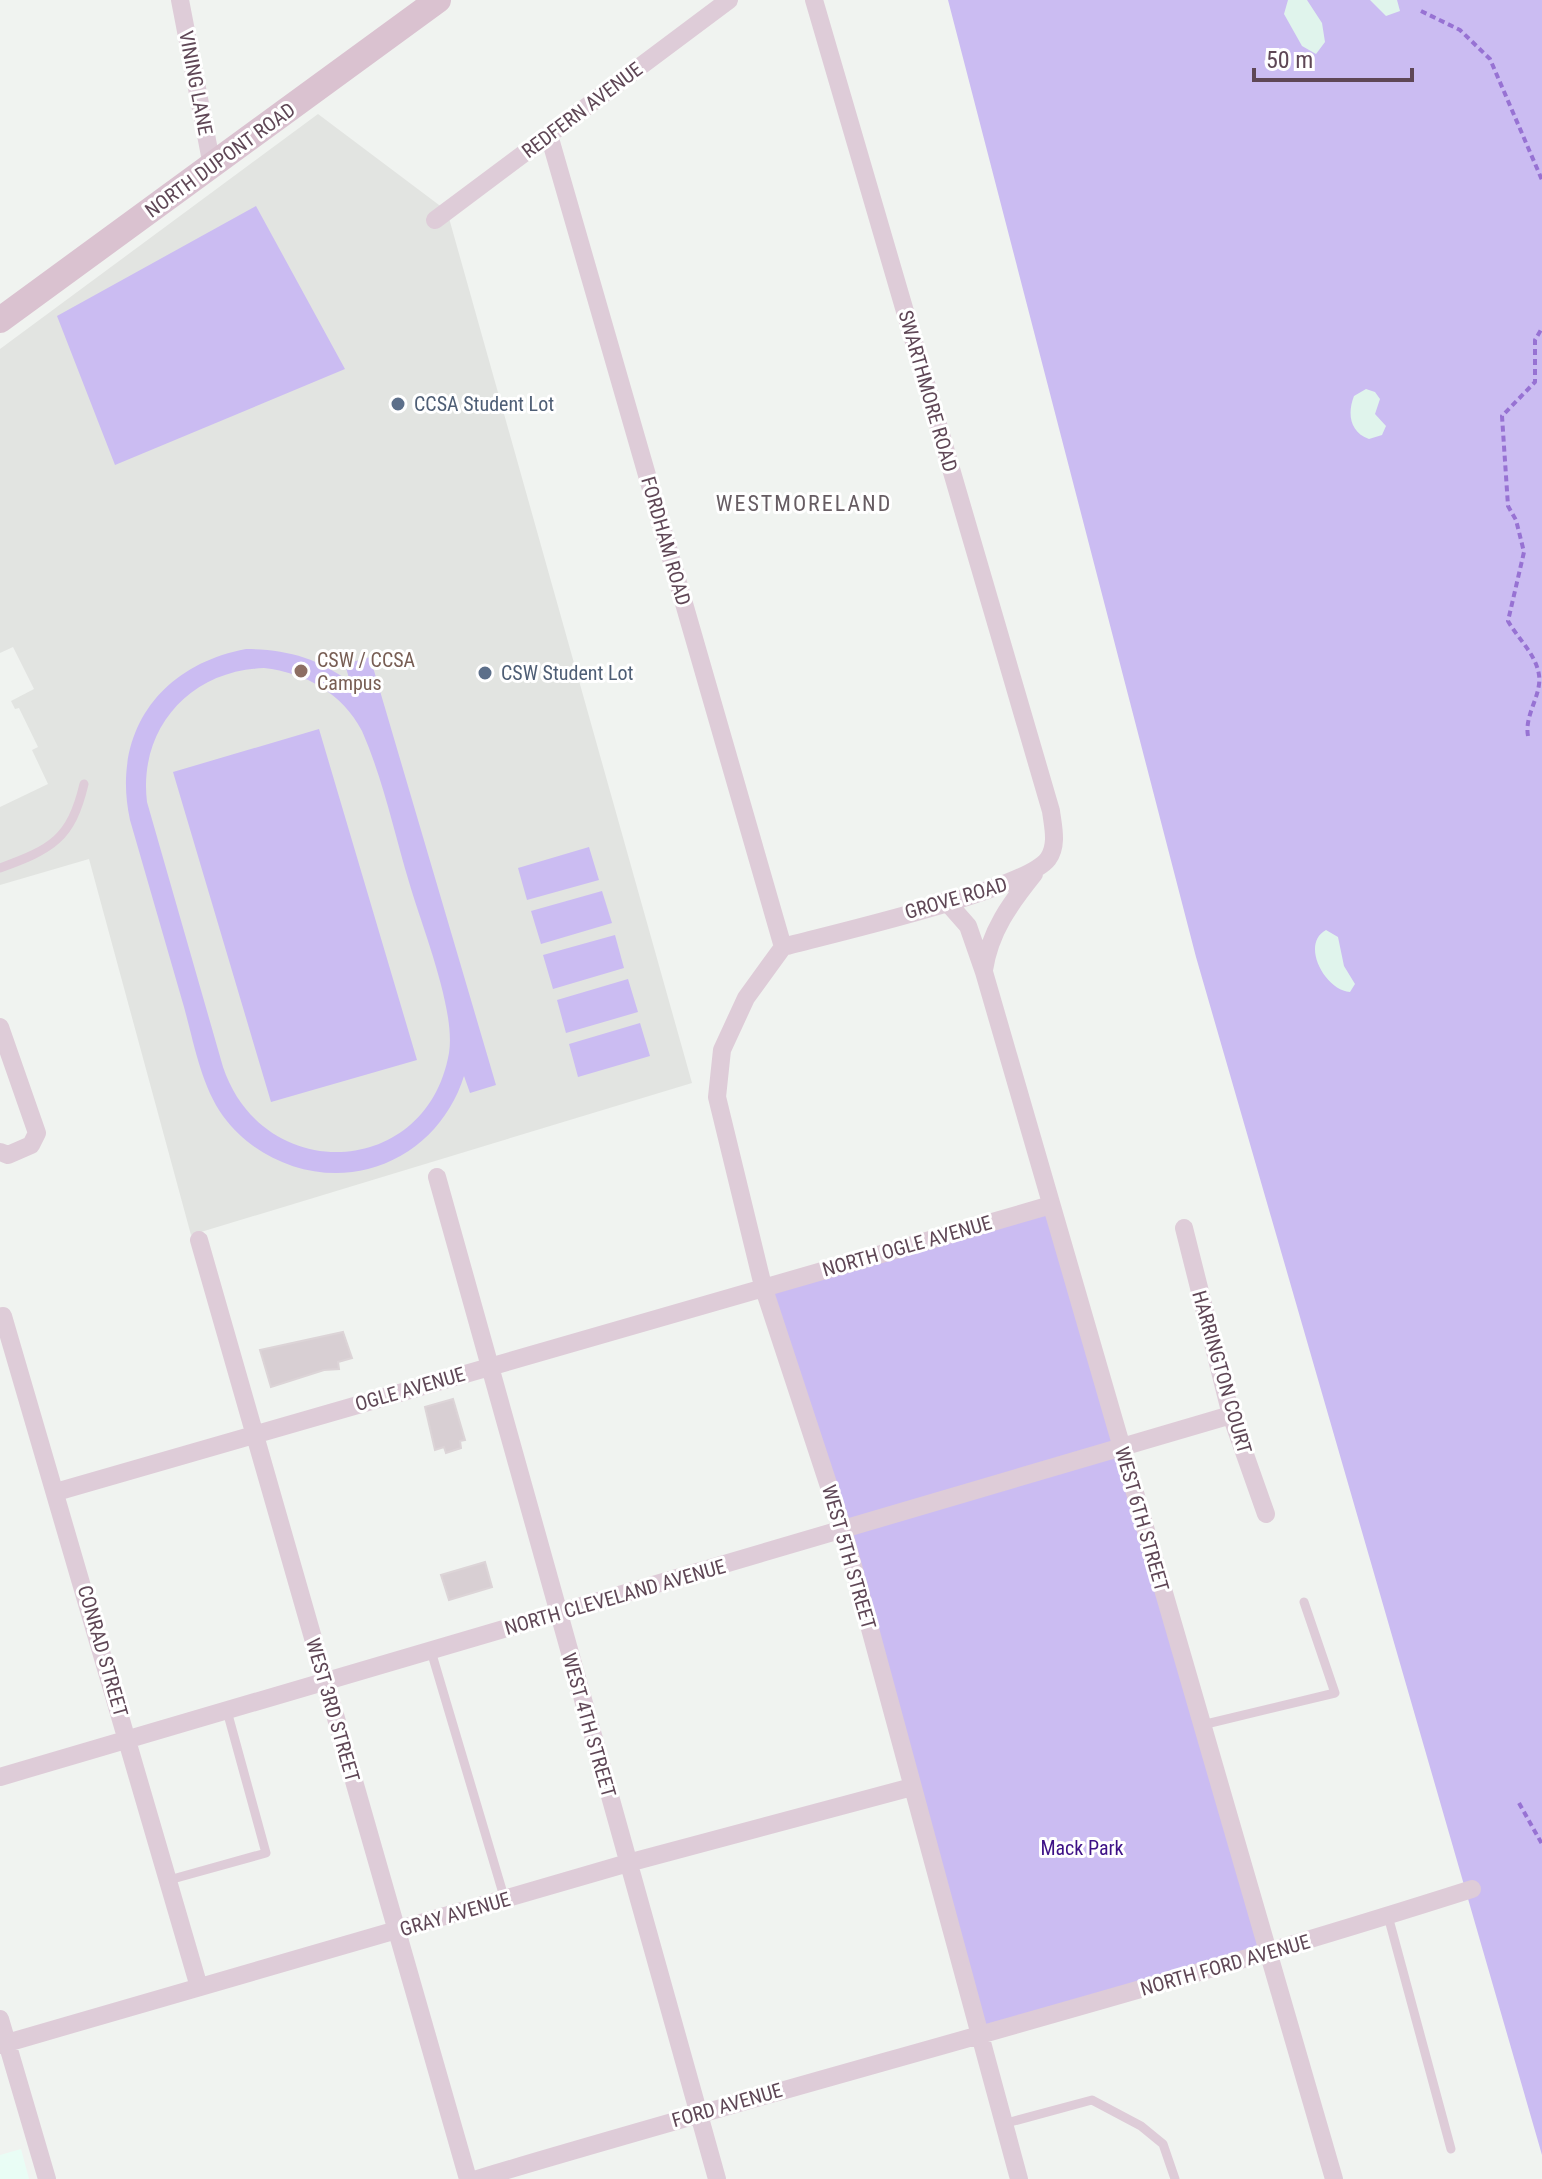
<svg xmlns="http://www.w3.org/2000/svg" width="1542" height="2179" font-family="'Roboto Condensed',sans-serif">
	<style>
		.commercial { fill: #e9fdf5 }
		.education { fill: #e2e4e1 }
		.green { fill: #cbbcf2; fill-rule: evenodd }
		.sand { fill: #e0f4ec }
		.building { fill: #d8cfd3; stroke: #dcd4d7; stroke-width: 2 }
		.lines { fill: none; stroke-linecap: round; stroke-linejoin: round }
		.path { stroke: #9772d3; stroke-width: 4; stroke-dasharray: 6 4; stroke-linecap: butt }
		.lane { stroke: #deccd8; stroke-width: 9 }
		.street { stroke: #deccd8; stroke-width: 18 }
		.secondary { stroke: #dac2d0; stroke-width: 26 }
		.service-dot { fill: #5c6f8a; stroke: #fff; stroke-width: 3 }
		.education-dot { fill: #8d6e63; stroke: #fff; stroke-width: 3 }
		.labels { text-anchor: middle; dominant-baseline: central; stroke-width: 6; stroke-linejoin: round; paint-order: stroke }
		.street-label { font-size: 20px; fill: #5f4756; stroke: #fff }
		.service-label { font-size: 20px; fill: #4e5e75; stroke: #fff; text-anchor: start }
		.education-label { font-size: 20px; fill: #785e54; stroke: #fff; text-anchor: start }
		.park-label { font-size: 20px; fill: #3d1186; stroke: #fff }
		.neighbourhood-label { font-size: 22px; letter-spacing: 2px; fill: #665c62; stroke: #fff }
	</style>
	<rect width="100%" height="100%" fill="#f0f3f0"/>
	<path class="commercial" d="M21,2149l8,30h-29v-24z"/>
	<path class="education" d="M318,114l129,97 245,872 -501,152 -102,-376 -89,26v-78l48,-23 -16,-34 6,-3 -19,-39 -4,1 -4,-8 23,-12 -21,-42 -13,6v-304z"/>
	<path class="green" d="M948,0h594v2155l-346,-1198z
		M256,206l89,163 -230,96 -58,-149z
		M246,649c40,0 72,9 104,33l-5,-18 25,-7 126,428 -26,8 -6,-17c-14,45 -49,81 -96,93 -53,14 -113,-9 -145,-53 -22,-31 -29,-73 -39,-109 -18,-62 -36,-125 -54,-187 -19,-87 30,-155 116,-171zM264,668c42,5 78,25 98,63 21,48 32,101 47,151 13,45 47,128 40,171 -22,126 -186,133 -226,14l-76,-265c-9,-73 43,-132 117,-134z
		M319,729l98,331 -146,42 -98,-330z
		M589,847l10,33 -72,20 -9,-32z
		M602,891l10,32 -71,21 -10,-33z
		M615,935l9,33 -71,21 -10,-34z
		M628,979l10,33 -72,21 -9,-33z
		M640,1023l10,33 -72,21 -9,-33z
		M1051,1205l218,749 -292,80 -134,-505 -80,-243z"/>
	<path class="sand" d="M1288,0h19l15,23 3,19 -9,12 -14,-8 -18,-32z
		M1370,0h27l3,11 -14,5z
		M1366,389l9,3 5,7 -5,15 11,12 -4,9 -13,4c-19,-7 -22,-25 -15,-43z
		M1326,930l12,7 6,29 11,18 -5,8c-25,-2 -50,-48 -24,-62z"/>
	<path class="building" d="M343,1332l9,26 -14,4 1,7 -15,1 -53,17 -11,-37z
		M453,1399l12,41 -5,1 1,7 -15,5 -2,-6 -9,3 -10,-43z
		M485,1562l7,25 -43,13 -8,-25z"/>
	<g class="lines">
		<path class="path" d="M1421,11l39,19 30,29 52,121
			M1528,736c-4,-21 14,-41 11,-61 -3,-21 -21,-36 -31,-54l16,-69 -8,-32 -8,-14 -6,-90 33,-34v-42l7,-12
			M1519,1803l23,41"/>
		<path class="lane" d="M0,868c52,-19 71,-29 84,-84
			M431,1651l74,249
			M1202,1725l133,-32 -31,-91
			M169,1880l97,-27 -39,-142
			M1388,1916l63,233
			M1003,2124l89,-24 49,26 22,18 12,35"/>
		<path class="street" d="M180,0l32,166
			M549,135l234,812
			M435,220l294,-220
			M946,901l22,25 16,46 350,1207
			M783,947l-37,51 -24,52 -5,47 46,189 80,243 176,650
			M783,947c48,-13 242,-57 265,-88 10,-14 5,-32 3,-48l-237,-811
			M984,970c6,-39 26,-66 50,-96
			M0,1027l37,106 -6,12 -23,10 -8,-3
			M437,1177l280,1002
			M1184,1228l47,187 35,99
			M199,1240l269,939
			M3,1316l196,671
			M56,1492l995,-287
			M0,1777l1231,-362
			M0,2019l47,160
			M0,2045l628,-182 284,-76
			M477,2179c331,-99 666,-185 995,-290"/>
		<path class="secondary" d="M0,320l438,-320"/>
	</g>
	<g class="service-dot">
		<circle cx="398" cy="404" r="8"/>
		<circle cx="485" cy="673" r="8"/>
	</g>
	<circle class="education-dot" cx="301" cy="671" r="8"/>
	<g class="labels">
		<g class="street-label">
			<text transform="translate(196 83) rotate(79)">VINING LANE</text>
			<text transform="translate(582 110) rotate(-37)">REDFERN AVENUE</text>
			<text transform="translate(220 160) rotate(-36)">NORTH DUPONT ROAD</text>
			<text transform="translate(928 391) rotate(74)">SWARTHMORE ROAD</text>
			<text transform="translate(666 541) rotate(74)">FORDHAM ROAD</text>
			<text transform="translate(956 898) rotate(-16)">GROVE ROAD</text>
			<text transform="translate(907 1246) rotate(-16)">NORTH OGLE AVENUE</text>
			<text transform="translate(1222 1372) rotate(74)">HARRINGTON COURT</text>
			<text transform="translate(410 1389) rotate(-16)">OGLE AVENUE</text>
			<text transform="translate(1142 1519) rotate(74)">WEST 6TH STREET</text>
			<text transform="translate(849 1557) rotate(74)">WEST 5TH STREET</text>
			<text transform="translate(615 1597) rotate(-16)">NORTH CLEVELAND AVENUE</text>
			<text transform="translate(103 1651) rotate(74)">CONRAD STREET</text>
			<text transform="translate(333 1710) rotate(74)">WEST 3RD STREET</text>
			<text transform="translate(589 1725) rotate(74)">WEST 4TH STREET</text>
			<text transform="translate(455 1914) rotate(-16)">GRAY AVENUE</text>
			<text transform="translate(1225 1965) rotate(-16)">NORTH FORD AVENUE</text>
			<text transform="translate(727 2105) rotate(-16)">FORD AVENUE</text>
		</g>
		<g class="service-label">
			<text x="414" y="404">CCSA Student Lot</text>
			<text x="501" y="673">CSW Student Lot</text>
		</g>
		<g class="education-label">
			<text x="317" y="660">CSW / CCSA<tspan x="317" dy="23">Campus</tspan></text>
		</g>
		<g class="park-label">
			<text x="1082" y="1848">Mack Park</text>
		</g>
		<g class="neighbourhood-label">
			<text x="804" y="503">WESTMORELAND</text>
		</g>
	</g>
	<path d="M1254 68v12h158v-12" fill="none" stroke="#5f4756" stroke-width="4"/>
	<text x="1266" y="68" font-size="24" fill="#5f4756" stroke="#ffffff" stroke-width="6" paint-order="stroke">50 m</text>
</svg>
